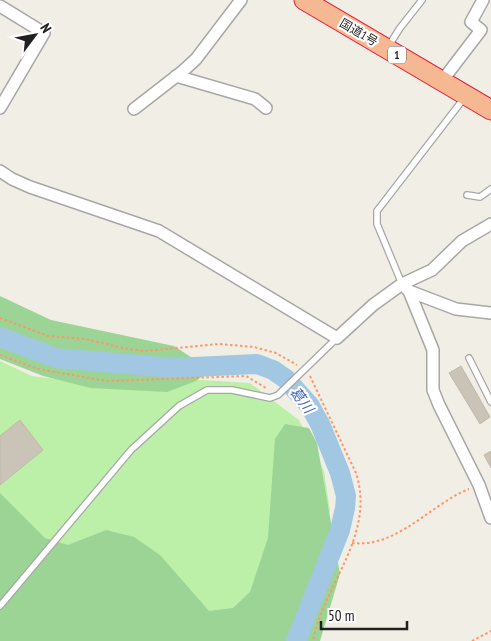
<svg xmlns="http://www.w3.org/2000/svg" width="491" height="641" font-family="'PT Sans Narrow','Noto Sans JP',sans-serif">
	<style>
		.grass { fill: #bcefa7 }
		.forest { fill: #9cd496 }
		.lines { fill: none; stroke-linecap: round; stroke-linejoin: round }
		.river { stroke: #a2c7e2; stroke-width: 20 }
		.building { fill: #c9c3b8; stroke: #c4b9a6 }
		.service-casing { stroke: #a7a7a7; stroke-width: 8 }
		.minor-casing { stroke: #a7a7a7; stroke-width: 14 }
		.trunk-casing { stroke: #ea1736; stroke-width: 21 }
		.path { stroke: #ff9568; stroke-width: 2; stroke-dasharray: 2.5 2.5; stroke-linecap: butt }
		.service { stroke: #fff; stroke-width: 5.5 }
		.minor { stroke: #fff; stroke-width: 11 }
		.trunk { stroke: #f6b892; stroke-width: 19 }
		.labels { text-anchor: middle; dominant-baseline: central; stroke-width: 4.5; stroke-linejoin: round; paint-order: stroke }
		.shield { fill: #fff; stroke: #636363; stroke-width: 1 }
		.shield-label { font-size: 11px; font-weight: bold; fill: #202020 }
		.street-label { font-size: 12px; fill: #202020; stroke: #fff }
		.water-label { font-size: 14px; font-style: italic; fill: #4366b8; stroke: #fff }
	</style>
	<rect width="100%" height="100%" fill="#f1efe5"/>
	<path class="grass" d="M0,361l32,15 75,10 78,-7 65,4 49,37 25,51 6,40 -14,44 -31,80 -285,6z"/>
	<path class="forest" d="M0,296l51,24 123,26 23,15 10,11 -11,9 -29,11 -76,-4 -48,-12 -43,-17z
		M285,424l24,4 8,15 23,131 -20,67h-320v-148l45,45 23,7 38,-15 28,7 26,18 49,56 24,-3 17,-16 18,-54 7,-99z"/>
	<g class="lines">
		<path class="river" d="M0,337l56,21 118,10 83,-4 16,6 13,9 24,27 10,18 20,49 6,23 -1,12 -5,22 -44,111"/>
	</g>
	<path class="building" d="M461,366l29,51 -10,7 -31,-51z
		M20,420l23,30 -43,35v-49z
		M491,451v17l-7,-13z"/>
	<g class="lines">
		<g class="service-casing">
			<path id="service" d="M388,47l12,-19 22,-28
				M467,195l13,2 11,-8
				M402,284l-25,-60v-13l88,-114
				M469,358l22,44
				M0,606l131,-156 48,-44 28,-16h25l38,8 8,-3 59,-57"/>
		</g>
		<g class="minor-casing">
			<path id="minor" d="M0,6l44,27 -44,75
				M176,76l79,23 11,9
				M442,81l39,-51 -10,-8 12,-22
				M134,109l49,-38 13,-12 45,-59
				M0,171l12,8 18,8 129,44 178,107 36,-33 29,-21 30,-14 30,-29 29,-17
				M402,284l7,7 24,59v40l6,15 40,80 12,33
				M409,291l47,18 35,4"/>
		</g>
		<g class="trunk-casing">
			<path id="trunk" d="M304,0l187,110"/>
		</g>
		<path class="path" d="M0,318l48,18 37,3 38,9 21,3 75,-7 35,3 22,6 21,12
			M0,355l38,14 69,12 139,-5 20,12
			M310,376l46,97c20,62 -32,111 -43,168
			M352,543c46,5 77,-38 117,-54
			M472,641l19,-10"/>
		<use href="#service" class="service"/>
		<use href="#minor" class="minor"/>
		<use href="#trunk" class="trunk"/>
	</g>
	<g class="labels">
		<rect class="shield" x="388" y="46.5" width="18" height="17" rx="4"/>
		<g class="shield-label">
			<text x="397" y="55">1</text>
		</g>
		<g class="street-label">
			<text transform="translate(359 32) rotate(30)">国道1号</text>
		</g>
		<g class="water-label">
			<text transform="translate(302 400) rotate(53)">葛川</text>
		</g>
	</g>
	<g transform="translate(35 35) rotate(58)" stroke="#ffffff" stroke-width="4" paint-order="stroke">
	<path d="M0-4L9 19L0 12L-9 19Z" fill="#202020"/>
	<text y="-8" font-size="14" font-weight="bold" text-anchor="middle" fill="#202020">N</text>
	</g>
	<path d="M321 621v8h86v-8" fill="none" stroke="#202020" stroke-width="2.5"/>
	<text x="328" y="621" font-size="15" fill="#202020" stroke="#ffffff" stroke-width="4" paint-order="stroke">50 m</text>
</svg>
